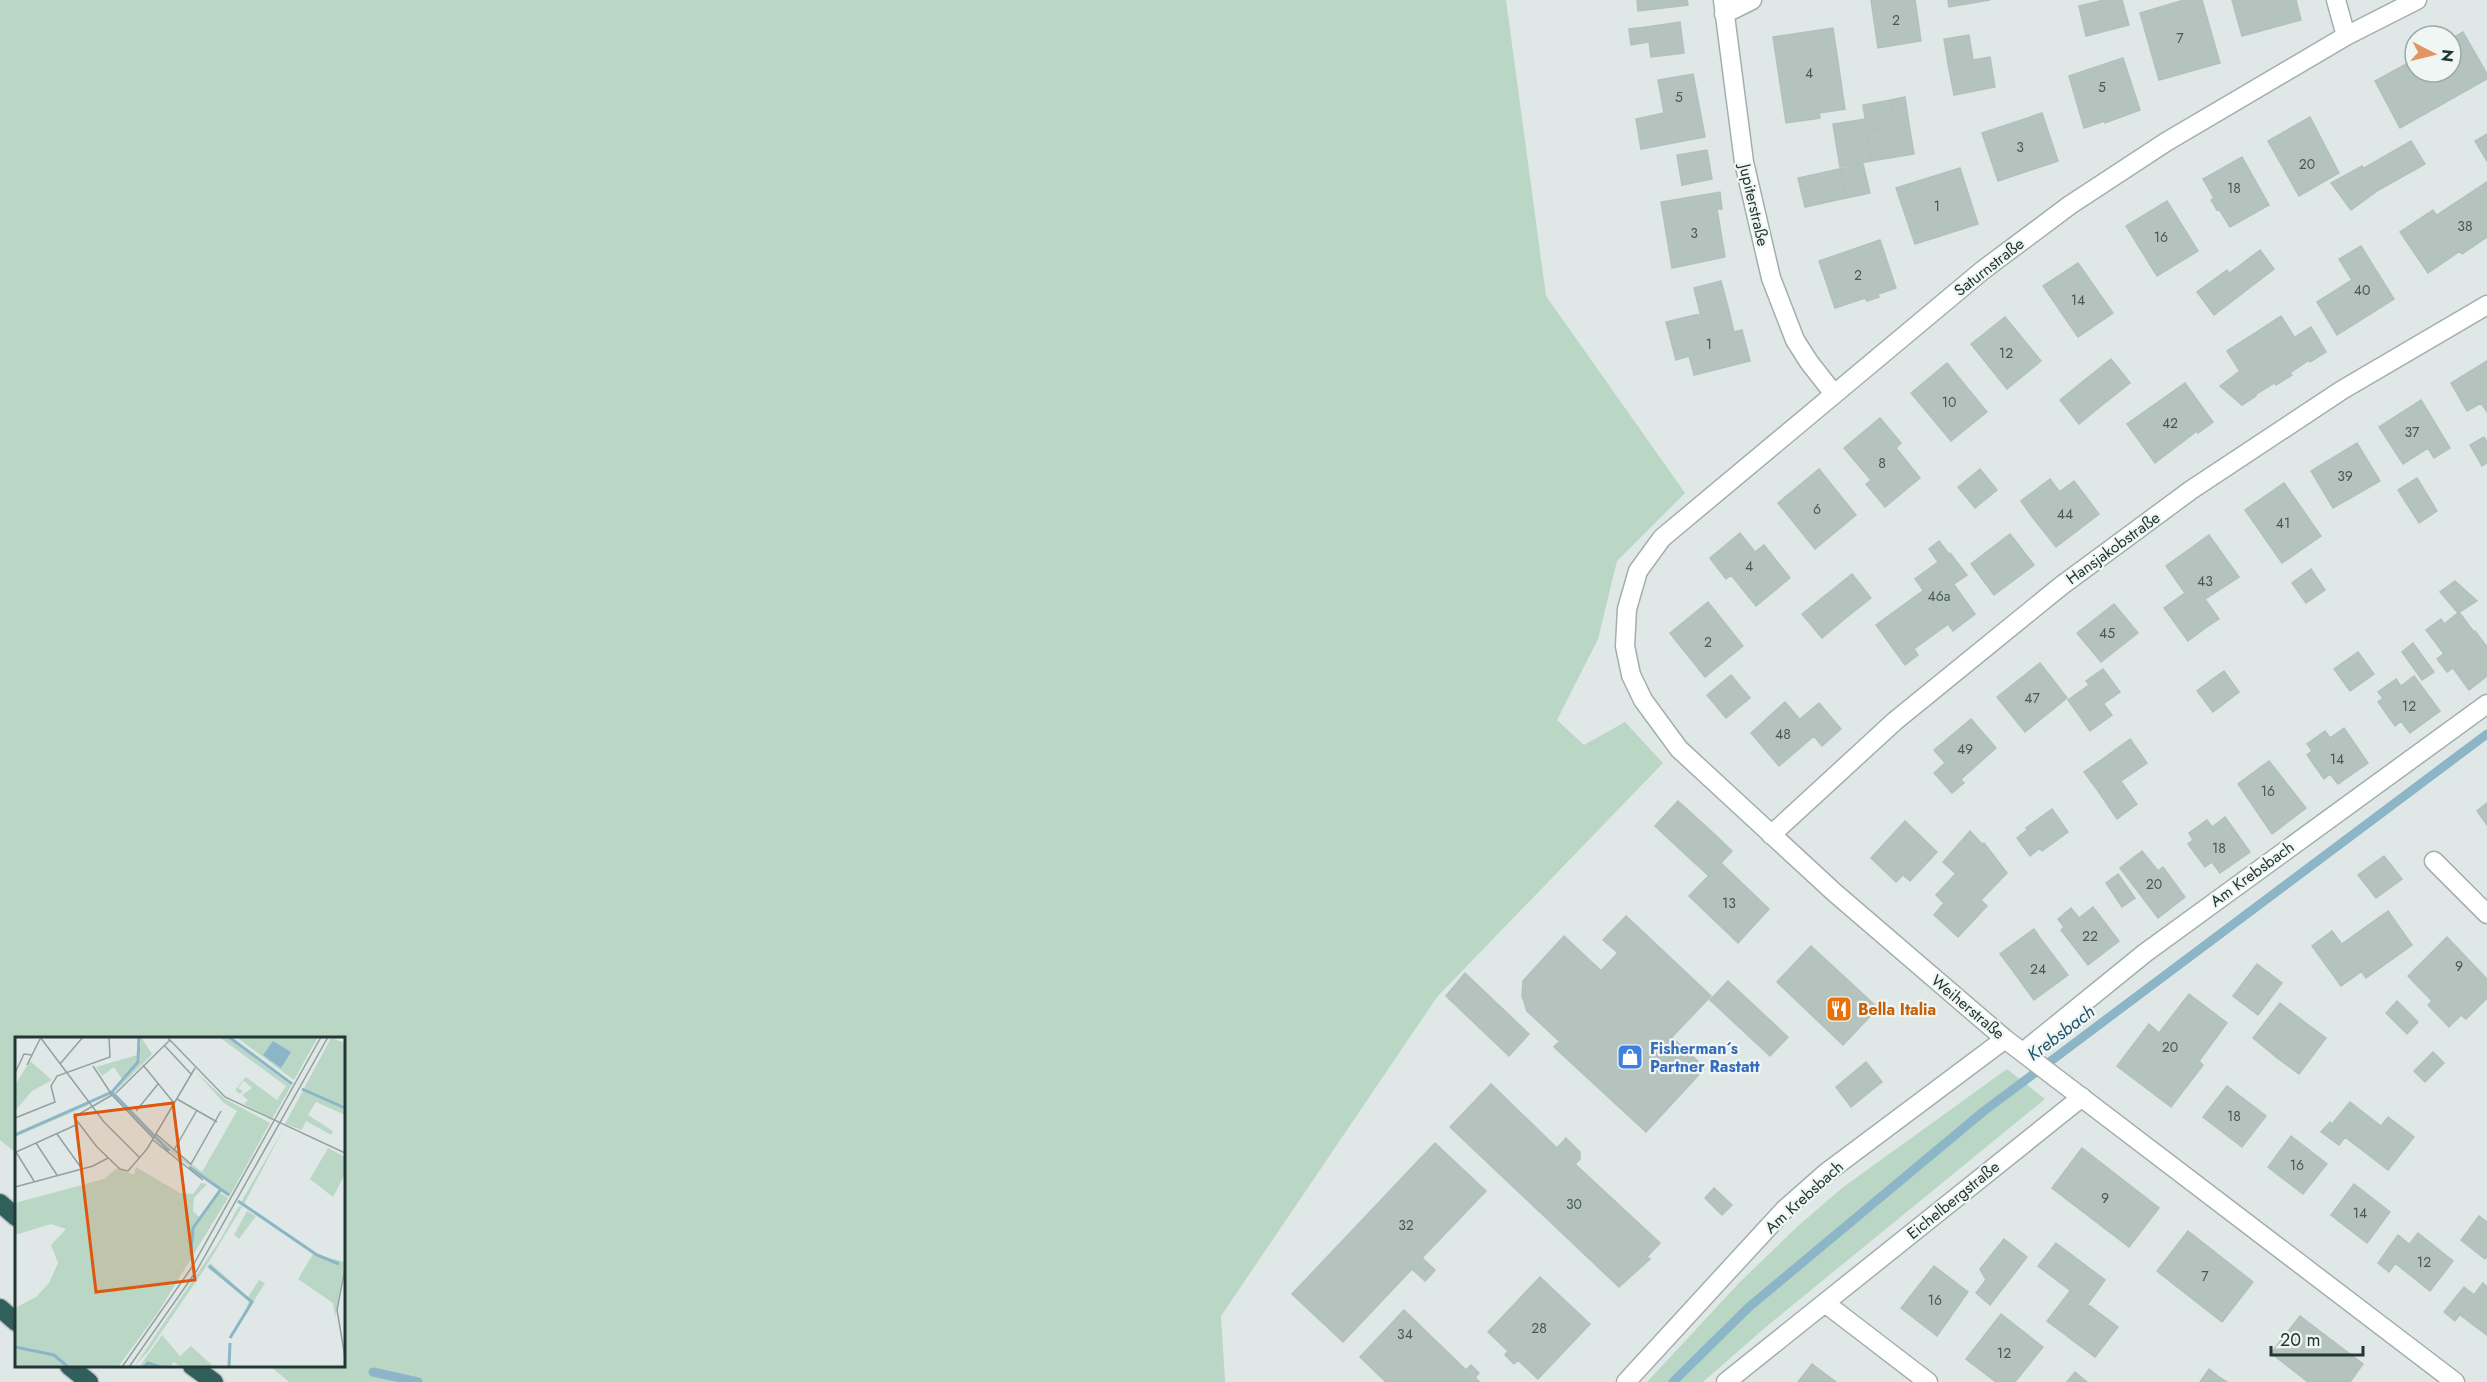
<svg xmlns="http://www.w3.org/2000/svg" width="2487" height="1382" font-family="Jost,sans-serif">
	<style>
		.green { fill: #bad7c6 }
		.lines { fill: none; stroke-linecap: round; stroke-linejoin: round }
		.stream { stroke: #8cb6c8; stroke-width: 9 }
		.building { fill: #b5c3bf; stroke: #b2c1bd; stroke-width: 1.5 }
		.minor-casing { stroke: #a3afad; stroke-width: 21 }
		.highway-casing { stroke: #bdc3c2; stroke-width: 21 }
		.minor { stroke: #fff; stroke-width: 18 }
		.highway { stroke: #315f5c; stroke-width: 18 }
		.labels { text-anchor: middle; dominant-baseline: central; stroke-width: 4.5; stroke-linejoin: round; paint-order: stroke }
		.number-label { font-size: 14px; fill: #475957 }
		.street-label { font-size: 16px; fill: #223634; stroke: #eff6f3 }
		.food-label { font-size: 16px; font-weight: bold; fill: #c56008; stroke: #eff6f3; text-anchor: start }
		.shop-label { font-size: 16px; font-weight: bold; fill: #366cbe; stroke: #eff6f3; text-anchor: start }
		.water-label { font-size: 18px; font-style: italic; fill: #23556b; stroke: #eff6f3 }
		.inset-river { fill: none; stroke: #8cb6c8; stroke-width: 3 }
		.inset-road { fill: none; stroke: #93a19f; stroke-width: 1.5 }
		.view { fill: #de570e; fill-opacity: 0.15; stroke: #de570e; stroke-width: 3 }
		.inset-edge { fill: none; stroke: #223634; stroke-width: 3 }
	</style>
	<rect width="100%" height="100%" fill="#dfe8e6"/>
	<path class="green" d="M0,0h1506l40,296 139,197 -68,68 -19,78 -41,81 27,25 41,-23 38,41 -226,234 -216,319 4,66h-936l-19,-16h74v-328h-328v115l-16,-13z
		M2007,1069l38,30 -278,227 -64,56h-56l92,-99 59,-57 44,-38z"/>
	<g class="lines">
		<path class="stream" d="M373,1372l45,10
			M1673,1382l76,-75 235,-196 503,-377"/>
	</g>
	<path class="building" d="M1637,0h50l1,5 -50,6z
		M1871,0h44l6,41 -43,7z
		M1948,0h42l-41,7z
		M2104,0h18l7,25 -43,11 -7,-30z
		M2184,0h18l18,63 -61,17 -19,-67z
		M2232,0h64l5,20 -59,16z
		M1680,22l4,31 -33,4 -4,-30z
		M1647,27l2,15 -18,3 -2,-16z
		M1833,28l12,81 -26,4 1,5 -34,5 -13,-86z
		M2463,32l24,42v5l-87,49 -25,-47 40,-22v13h36v-33z
		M1969,35l4,25 -25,4 -4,-25z
		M1990,57l5,30 -41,8 -6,-31z
		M2123,58l17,52 -35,13v-2l-21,7 -15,-52z
		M1693,74l12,63 -64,12 -5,-30 28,-6 -6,-33z
		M1905,97l4,27 -14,2 -5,-26z
		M1890,100l5,26 -28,5 -4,-26z
		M2042,113l16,48 -60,20 -16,-48z
		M2310,117l29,56 -40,23 -31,-55z
		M1865,119l7,42 -32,6 -7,-43z
		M1909,124l5,30 -42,7 -5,-30z
		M2487,134v27l-12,-20z
		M2411,141l14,23 -48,27 -13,-23z
		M1707,150l5,29 -30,6 -5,-30z
		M2242,157l27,48 -39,22 -11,-18 -2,1 -6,-10 3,-2 -11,-19z
		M1863,164l7,29 -24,5 -6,-29z
		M2362,166l15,25 -26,19 -20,-27z
		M1960,168l18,56 -63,20 -19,-56z
		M1840,169l6,29 -41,9 -7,-29z
		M2487,182v55l-25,17 -25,-39z
		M1720,192l2,17h-5l8,48 -53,11 -11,-66z
		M2167,201l31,50 -41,25 -31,-50z
		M2433,210l27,41 -32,22 -28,-41z
		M1880,240l16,48 -18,6 1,3 -12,4 -2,-3 -30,10 -16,-47z
		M2361,246l33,53 -57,36 -20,-33 35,-22 -13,-21z
		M2260,250l14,19 -30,23 -14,-19z
		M2078,263l35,50 -35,24 -35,-51z
		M2227,270l17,22 -30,23 -17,-23z
		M1721,281l7,26 -28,6 -6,-25z
		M1728,307l6,25 8,-2 8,31 -56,14 -5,-19 -13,4 -10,-38z
		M2281,316l28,44 -19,13 2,2 -8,5 -29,-47z
		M2005,317l36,44 -34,28 -36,-45z
		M2311,327l15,25 -16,10 -15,-25z
		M2255,333l29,47 -8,5 -2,-2 -19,12 -28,-44z
		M2111,359l19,24 -24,19 -19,-24z
		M2487,361v51l-6,-9 -14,8 -16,-28z
		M1947,363l40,49 -36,29 -40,-48z
		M2240,371l16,25 -14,9 -22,-19z
		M2087,378l19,24 -27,22 -19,-24z
		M2185,383l28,39 -15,11 -1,-2 -42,32 -28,-39z
		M2421,400l29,48 -16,10 -6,-10 -25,16 -24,-37z
		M1880,418l21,25 -5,5 24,30 -35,29 -19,-23 5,-4 -27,-32z
		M2484,437l3,5v21l-5,3 -12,-21z
		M2357,443l23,38 -47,27 -22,-37z
		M1819,469l37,46 -41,34 -37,-46z
		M1980,469l17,21 -22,18 -17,-21z
		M2417,478l20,33 -18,12 -21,-33z
		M2050,479l9,12 -29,23 -9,-13z
		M2074,481l25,33 -43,33 -26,-33z
		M2284,483l37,53 -39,27 -37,-53z
		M1740,533l15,19 9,-7 26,33 -34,28 -25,-31 -5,4 -16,-21z
		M2010,534l24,31 -40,30 -23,-31z
		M2209,535l30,42 -34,22 14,20 -11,7 -42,-60z
		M1939,541l10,13 -11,8 -9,-13z
		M1950,553l17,22 -13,9 -16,-22z
		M1938,562l37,52 -22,17 -38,-52z
		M2311,569l14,21 -19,13 -14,-20z
		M1852,574l19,24 -24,19 -20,-23z
		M2455,581l22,20 -19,12 -18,-21z
		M1924,590l24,34 -34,25 4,6 -13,10 -29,-40z
		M2185,593l23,33 -20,15 -24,-33z
		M1827,594l20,23 -25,21 -20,-24z
		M1708,602l35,44 -38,31 -35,-44z
		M2114,604l24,29 -37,29 -24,-29z
		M2459,612l15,20 -30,22 -18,-24 15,-11 3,5z
		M2475,631l12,16v29l-18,14 -16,-22 -6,4 -10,-13z
		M2413,643l21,29 -12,8 -20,-28z
		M2358,652l16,22 -24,17 -16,-22z
		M2040,663l27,35 -42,34 -28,-35z
		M2103,669l17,23 -17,12 -17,-23z
		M2224,671l15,21 -13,10 -16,-21z
		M1731,675l19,23 -24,20 -19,-23z
		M2414,676l26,35 -30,22 -9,-12 -6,5 -17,-24 5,-4 -5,-6 18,-13 5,7z
		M2210,681l16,21 -13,10 -16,-21z
		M2089,685l23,30 -22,16 -22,-31z
		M1785,702l29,34 -35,30 -28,-33z
		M1819,703l22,26 -19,17 -22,-27z
		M1971,719l25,29 -36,32 -26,-30z
		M2344,728l24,35 -30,21 -8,-10 -6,5 -17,-24 5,-4 -5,-7 18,-13 5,7z
		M2130,739l17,24 -26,18 -17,-23z
		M2104,758l14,19 -20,14 -14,-19z
		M2269,761l37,47 -34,26 -34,-50z
		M1945,763l19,20 -12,10 -18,-20z
		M2118,777l19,27 -20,15 -19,-28z
		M1678,801l32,29 -24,25 -31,-29z
		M2487,803v22l-10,-14z
		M2052,809l16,23 -26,19 -16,-23z
		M2225,817l25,35 -30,21 -8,-11 -7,5 -17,-23 5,-4 -4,-7 18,-13 5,7z
		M1905,821l32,31 -27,29 -7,-6 -7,7 -25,-24z
		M1710,830l22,21 -23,25 -23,-21z
		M2027,830l13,18 -10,8 -13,-18z
		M1970,831l13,14 -27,29 -13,-12z
		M1984,843l23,30 -26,27 6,6 -29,31 -24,-22 10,-12 -8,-8z
		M2142,851l16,20 5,-4 22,30 -27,21 -38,-50z
		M2384,856l18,23 -26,19 -18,-23z
		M1721,863l48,46 -31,34 -49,-47z
		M2118,874l17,24 -13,9 -16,-24z
		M2093,907l26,34 -31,24 -27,-35 3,-3 -6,-8 13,-11 8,10z
		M2388,911l24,34 -46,33 -24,-34z
		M1626,916l14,13 -22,24 -15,-13z
		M1640,929l71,67 -39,41 -71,-66z
		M2034,929l6,9 -33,25 -7,-9z
		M2332,931l30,40 -21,15 -29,-40z
		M1564,936l50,47 -55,58 -32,-30 -5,-15 1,-15z
		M2447,937l40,42v19l-21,21 -5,-4 -12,12 -21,-22 4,-4 -24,-25z
		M2040,938l28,37 -34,25 -27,-37z
		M1811,946l67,62 -35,37 -66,-63z
		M2257,964l25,19 -24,32 -25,-19z
		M1465,973l64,61 -20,22 -63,-60z
		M1728,981l60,56 -18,19 -60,-56z
		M1614,983l91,85 -59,64 -92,-85z
		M2189,994l38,29 -28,38 4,4 -32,42 -54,-41 32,-42 10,9z
		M2397,1001l21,21 -11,12 -21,-21z
		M2280,1003l23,18 -27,36 -23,-19z
		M2303,1021l23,17 -27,36 -23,-17z
		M2433,1052l11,11 -19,19 -11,-11z
		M1866,1062l16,20 -31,25 -15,-20z
		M1491,1084l66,64 9,-10 14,14v7l-5,5 85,79 -13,14 3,2 -31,28 -169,-160z
		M2227,1086l39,30 -24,31 -39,-30z
		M2350,1102l31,24 7,-9 26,20 -26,33 -43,-33 -6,8 -18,-13 9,-10 2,2z
		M2291,1136l36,28 -24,30 -35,-27z
		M1435,1143l51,48 -64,67 13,12 -5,6 -5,5 -13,-12 -69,73 -51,-48z
		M2082,1148l77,60 -30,39 -77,-59z
		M2354,1184l36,28 -23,31 -36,-28z
		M1714,1188l18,17 -10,10 -17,-17z
		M2479,1216l8,6v34l-2,3 -24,-19z
		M2188,1231l65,51 -31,40 -65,-51z
		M2418,1233l35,28 -23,30 -35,-28z
		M2398,1235l11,9 -20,28 -11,-9z
		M2004,1239l23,18 -37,48 -14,-12 10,-13 -6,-11z
		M2056,1243l49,37 -17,24 -50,-38z
		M1934,1266l34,26 -31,44 -36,-28z
		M1540,1277l50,47 -52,55 -20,-19 -4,4 -9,-9 3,-4 -20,-19z
		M2483,1283l4,4v48l-28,-21z
		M2464,1287l10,8 -19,26 -11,-9z
		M2070,1291l24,18 -23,30 -24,-18z
		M2094,1309l24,18 -23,30 -24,-18z
		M1404,1310l62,60 5,-5 8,8 -4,5 5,4h-94l-26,-25z
		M2001,1314l42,33 -28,35h-19l-30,-23z
		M2300,1316l63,48 -13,18h-42l-37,-29z
		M1812,1364l24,18h-38z
		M2209,1369l10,8 8,5h-27z
		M2075,1372l12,10h-20z"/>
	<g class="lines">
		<g class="minor-casing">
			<path id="minor" d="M1723,0l21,162 27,116 24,62 14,22 25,32
				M2336,0l10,36
				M2417,0l-71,36 -180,106 -96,63 -87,65 -321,268 -24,33 -11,38 -2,37 6,29 12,25 36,49 156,144 170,146 450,343
				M1724,14l28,-14
				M1771,835l124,-114 166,-135 130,-96 151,-100 145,-85
				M2434,861l53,53
				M2023,1052l122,-99 342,-249
				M1825,1303l103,79
				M1626,1382l158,-172 42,-37 179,-134
				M1726,1382l356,-285"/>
		</g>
		<g class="highway-casing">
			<path id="highway" d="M0,1203l16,14
				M0,1308l16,14
				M69,1366l20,16
				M192,1366l22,16"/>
		</g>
		<use href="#minor" class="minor"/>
		<use href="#highway" class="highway"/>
	</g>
	<defs>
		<g id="restaurant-square" transform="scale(1.35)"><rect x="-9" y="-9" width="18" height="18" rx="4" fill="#e8710a" stroke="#eff6f3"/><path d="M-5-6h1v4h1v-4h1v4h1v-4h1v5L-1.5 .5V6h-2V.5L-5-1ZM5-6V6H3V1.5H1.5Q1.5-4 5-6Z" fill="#fff"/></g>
		<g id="shop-square" transform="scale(1.35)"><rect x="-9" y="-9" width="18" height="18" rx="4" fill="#3f7fe0" stroke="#eff6f3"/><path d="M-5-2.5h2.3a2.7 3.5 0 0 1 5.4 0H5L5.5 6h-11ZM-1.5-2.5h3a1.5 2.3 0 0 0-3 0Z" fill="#fff"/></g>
	</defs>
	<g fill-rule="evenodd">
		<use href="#restaurant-square" x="1839" y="1009"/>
		<use href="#shop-square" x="1630" y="1057"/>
	</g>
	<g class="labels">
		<g class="number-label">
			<text x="1896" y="20">2</text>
			<text x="2180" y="38">7</text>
			<text x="1809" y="73">4</text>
			<text x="2102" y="87">5</text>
			<text x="1679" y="97">5</text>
			<text x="2020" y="147">3</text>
			<text x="2307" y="164">20</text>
			<text x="2234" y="188">18</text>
			<text x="1937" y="206">1</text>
			<text x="2465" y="226">38</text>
			<text x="1694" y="233">3</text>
			<text x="2161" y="237">16</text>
			<text x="1858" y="275">2</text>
			<text x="2362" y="290">40</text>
			<text x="2078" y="300">14</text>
			<text x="1709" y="344">1</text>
			<text x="2006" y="353">12</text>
			<text x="1949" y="402">10</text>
			<text x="2170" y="423">42</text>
			<text x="2412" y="432">37</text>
			<text x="1882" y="463">8</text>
			<text x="2345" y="476">39</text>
			<text x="1817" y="509">6</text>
			<text x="2065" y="514">44</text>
			<text x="2283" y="523">41</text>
			<text x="1749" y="566">4</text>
			<text x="2205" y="581">43</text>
			<text x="1939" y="596">46a</text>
			<text x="2107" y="633">45</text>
			<text x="1708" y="642">2</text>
			<text x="2032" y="698">47</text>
			<text x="2409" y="706">12</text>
			<text x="1783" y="734">48</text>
			<text x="1965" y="749">49</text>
			<text x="2337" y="759">14</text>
			<text x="2268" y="791">16</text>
			<text x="2219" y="848">18</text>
			<text x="2154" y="884">20</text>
			<text x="1729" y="903">13</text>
			<text x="2090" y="936">22</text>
			<text x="2459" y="966">9</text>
			<text x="2038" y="969">24</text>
			<text x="2170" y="1047">20</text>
			<text x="2234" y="1116">18</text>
			<text x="2297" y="1165">16</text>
			<text x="2105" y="1198">9</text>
			<text x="1574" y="1204">30</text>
			<text x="2360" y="1213">14</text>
			<text x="1406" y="1225">32</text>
			<text x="2424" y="1262">12</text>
			<text x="2205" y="1276">7</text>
			<text x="1935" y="1300">16</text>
			<text x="1539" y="1328">28</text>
			<text x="1405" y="1334">34</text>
			<text x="2004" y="1353">12</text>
		</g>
		<g class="street-label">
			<text transform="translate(1754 205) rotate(77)">Jupiterstraße</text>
			<text transform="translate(1989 267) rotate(-38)">Saturnstraße</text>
			<text transform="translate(2113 548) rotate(-36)">Hansjakobstraße</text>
			<text transform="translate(2252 874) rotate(-36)">Am Krebsbach</text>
			<text transform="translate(1968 1007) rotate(40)">Weiherstraße</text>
			<text transform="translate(1804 1197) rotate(-42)">Am Krebsbach</text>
			<text transform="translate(1953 1200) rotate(-39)">Eichelbergstraße</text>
		</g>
		<g class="food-label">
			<text x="1858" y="1009">Bella Italia</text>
		</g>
		<g class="shop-label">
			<text x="1650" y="1048">Fisherman´s<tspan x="1650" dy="18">Partner Rastatt</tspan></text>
		</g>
		<g class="water-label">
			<text transform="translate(2061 1033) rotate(-37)">Krebsbach</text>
		</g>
	</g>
	<g transform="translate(15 1037)">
		<rect width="330" height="330" fill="#dfe8e6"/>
		<path d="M123,0l3,12 -3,12 -26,30 10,-12 -8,-12 -12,9 -6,-9 41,-12zM126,0l11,17 -38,39 26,-32zM204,0h8l64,49 -19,33 -28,-15 4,-4 -6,-5 10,-7 -8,-7 -6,7 5,3 -3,3 -5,-4 11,-13 31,23 9,-14zM221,0h82l-24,43zM316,1l14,5v72l-29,-13 -8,13 25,16 -2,4 -25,-14 -4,9 -17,-6zM15,24l22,19 -20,11 -17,20v-26zM180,34l30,28 45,24 -41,74 -74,-57 2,-3 45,35 35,-61 -13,-8zM72,65l2,3 -74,32v-4zM269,91l-40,76 73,51 28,7 -10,55 -2,-14 -35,-24 15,-25 -73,-50zM313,111l17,9v17l-12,23 -23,-18zM121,130l44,26 13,1 8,-11 6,1 -13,14 -1,13 7,7 19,-26 9,6 -69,113 -41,56h-103v-59l21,-11 13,-14 9,-20 -7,-18 15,-16 -15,-5 -36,11v-32l89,-24 13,-11 17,7zM224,169l3,1 -37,61 -55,81 -16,18 86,-127zM232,174l9,5 -17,23 -5,-4zM195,226l38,34 11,-17 6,3 -23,37 7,-19 -42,-34zM147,298l18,21 11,-10 23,21h-34l-6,-5 -5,5h-30z" fill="#bad7c6"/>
		<path d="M258,4l18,11 -10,16 -18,-13z" fill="#8cb6c8"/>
		<path class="inset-river" d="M214,0l63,47M287,52l43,19M97,55l57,59M0,98l97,-43 26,-30 1,-25M174,130l40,28M223,164l79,54 22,9M176,217l2,-26 28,-39M194,229l43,36 -22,36M0,310l39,8 14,12M129,330l4,-4 12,4M214,330l1,-24"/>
		<path class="inset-road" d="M25,0l64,85 36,36M152,0l58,60 120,56M149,8l27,29M45,27l23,-27M12,28l13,-26M128,28l31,38M78,29l19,29 41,43M0,36l9,-19 8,1M101,56l54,-53M97,58l-38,22 23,30 23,22 8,2 19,-22 48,-81M162,62l40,23M121,74l22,-27M0,81l40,-16 -4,-16 6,-10 53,-19 -1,-20M42,97l25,35M141,97l35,30 30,-53M138,103l50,40M21,106l21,32M159,113l23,-40M19,144l-18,-29 62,-28M0,150l78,-21 15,-8M330,231l-8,42 8,47M107,330l70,-100 129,-230M114,330l68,-97 131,-233"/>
		<path class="view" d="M158,66l22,177 -99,12 -21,-177z"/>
		<rect width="330" height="330" class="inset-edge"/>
	</g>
	<g transform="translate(2433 54) rotate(97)"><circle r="28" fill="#eff6f3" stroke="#9da9a7" stroke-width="1.5"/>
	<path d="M0-4.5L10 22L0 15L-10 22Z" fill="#e29464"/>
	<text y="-9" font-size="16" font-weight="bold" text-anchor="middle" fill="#223634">N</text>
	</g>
	<path d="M2271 1346v9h92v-9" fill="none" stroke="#223634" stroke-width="3"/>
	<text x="2280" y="1346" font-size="18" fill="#223634" stroke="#eff6f3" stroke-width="4.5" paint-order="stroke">20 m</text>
</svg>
